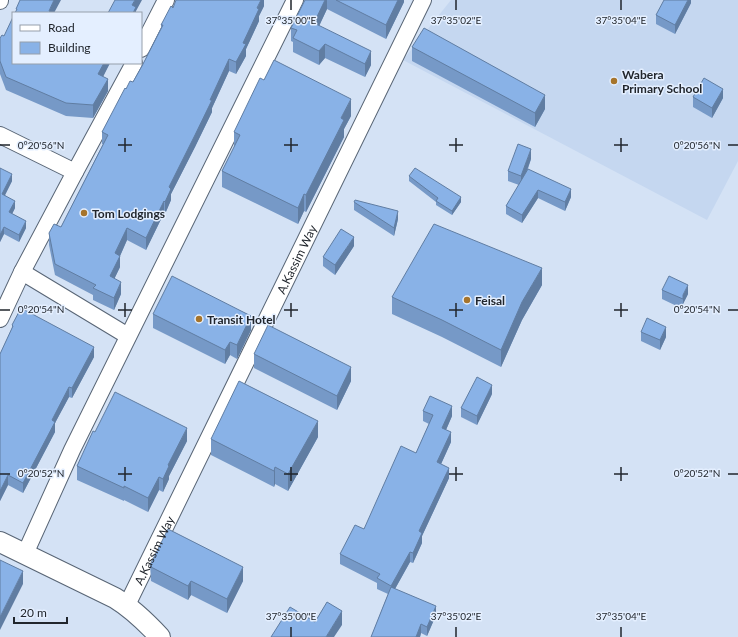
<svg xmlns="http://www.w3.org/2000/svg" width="738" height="637" font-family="Lato,sans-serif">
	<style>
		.built { fill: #c5d7f0 }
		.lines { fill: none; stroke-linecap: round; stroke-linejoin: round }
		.minor-casing { stroke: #586575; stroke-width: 18 }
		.tertiary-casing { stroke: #586575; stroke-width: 22 }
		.minor { stroke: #fff; stroke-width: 16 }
		.tertiary { stroke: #fff; stroke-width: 20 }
		.wall { fill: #7699c7 }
		.shaded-wall { fill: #607da2 }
		.building { fill: #89b2e7; stroke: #607da2 }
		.ticks { fill: none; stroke: #21262d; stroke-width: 1.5 }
		.poi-dot { fill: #a6742b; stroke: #e4efff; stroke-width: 1.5 }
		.labels { text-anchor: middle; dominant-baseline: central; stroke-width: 3; stroke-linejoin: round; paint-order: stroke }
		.poi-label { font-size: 12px; font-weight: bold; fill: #21262d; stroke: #e4efff; text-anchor: start }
		.street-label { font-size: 12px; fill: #21262d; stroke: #e4efff }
		.ticks-label { font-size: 10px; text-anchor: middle; fill: #21262d; stroke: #e4efff; stroke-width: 3; stroke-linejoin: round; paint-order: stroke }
	</style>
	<rect width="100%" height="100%" fill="#d4e2f5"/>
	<path class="built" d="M451,0h287v161l-31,59 -304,-160z"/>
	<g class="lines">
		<g class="minor-casing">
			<g id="minor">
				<path d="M0,1v-1"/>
				<path d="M141,49l25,-49"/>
				<path d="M0,135l75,37"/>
				<path d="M22,272l106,64"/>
				<path d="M0,319l22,-47 53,-100 59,-109"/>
				<path d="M25,554l47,-104 223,-450"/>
				<path id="s1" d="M127,605l296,-605"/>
			</g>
		</g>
		<g class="tertiary-casing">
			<path id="tertiary" d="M0,542l115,56c18,11 31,24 45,39"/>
		</g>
		<use href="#minor" class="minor"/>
		<use href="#tertiary" class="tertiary"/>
	</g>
	<path class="wall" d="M264,0v6l-5,10v5l-13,28v7l-10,18 -7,-3 -17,37v4l-17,35 -24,47v6l-6,14 -1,-1 -18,37 -19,-10 -7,16v11l-6,12 7,15 -7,16 -21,-10v-5l-38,-20 -6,-30v-12l12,-6 42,-83h-1v-12l24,-43 7,-7 9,-16 19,-38v-3l12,-17z
		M305,0h99v2l-18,37 -59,-30 -8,17 52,39 -6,12 -40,-19 -6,7 -26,-13v-10l-2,-1v-13z
		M691,0v3l-16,31 -19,-10v-9z
		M4,36l106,27 -7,13 5,15 -15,27 -27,-2 -60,-26 -6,-16v-36z
		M412,47l133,62 -10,18 -123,-66z
		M693,97l30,1 -11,20 -19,-11z
		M351,116l-7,13v8l-38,75 -2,-1 -6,13 -76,-37v-16l12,-23v-16z
		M531,159l-4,13 44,25 -6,14 -27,-13 -16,25 -16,-9v-8l13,-21 -11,-4v-10z
		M0,168l12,13 -7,14 10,13 -3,6 14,14 -7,14 -15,-8 -4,8z
		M409,176l52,26 -9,13 -16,-10v-3l-27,-21z
		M354,202l44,17 -4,17 -40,-26z
		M354,246l-19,29 -12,-9v-9z
		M542,285l-20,35 -21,47 -59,-30 -50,-23v-17z
		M662,290l26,4 -5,10v5l-21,-10z
		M153,314l98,16 -14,29 -7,-4 -5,9 -72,-36z
		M12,325l82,32 -22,41 -3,-1 -14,26v9l-32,61 -15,-8 -8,16v-147l12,-26z
		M641,332l25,5 -6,13 -19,-9z
		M254,354l97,27 -14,29 -83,-42z
		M492,394l-15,31 -16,-8v-9z
		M423,411l29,5 -6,14 5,12 -10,22 8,14 -27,58v7l-9,20 -3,-1 -15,27 41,26 -9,21 -6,-3 -1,4h-49l17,-43 -11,-5v-6l-37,-19v-10l24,-25 52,-76 13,-29 -6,-3z
		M95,432l92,9 -18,35v3l-6,13 -4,-2 -11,22 -24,-12v1l-47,-21v-14z
		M318,437l-30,54 -13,-7 -1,3 -63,-32v-16z
		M150,565l93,16 -16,32 -36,-18 -3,5 -37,-19z"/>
	<path class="shaded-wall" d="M54,0h7l-7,13h-5v-2z
		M135,0h7l-6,11v2h-4v-8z
		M261,0h3v6l-5,10v5l-13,28v7l-10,18v-12l7,-19z
		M325,0h2v9l-13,28v-14z
		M398,0h6v2l-18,37v-14z
		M688,0h3v3l-16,31v-9z
		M325,44v14l-6,7v-14z
		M371,51v14l-6,12v-13z
		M229,59v12l-17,37v4l-17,35 -24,47v6l-6,14v-12l4,-15z
		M104,63h6l-12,24v-13z
		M108,79v12l-15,27v-13z
		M723,89v9l-11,20v-10z
		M545,95v14l-10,18v-14z
		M351,99v17l-7,13v8l-38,75v-17l35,-77z
		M531,149v10l-10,27v-10z
		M12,174v7l-10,20v-7z
		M571,189v8l-6,14v-9z
		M538,190v8l-16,25v-8z
		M304,194v17l-6,13v-16z
		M461,197v5l-9,13v-4z
		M15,201v7l-6,12v-8z
		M164,201v12l-18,37v-12z
		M398,211v8l-4,17v-8z
		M26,221v7l-7,14v-7z
		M4,227v7l-4,8v-7z
		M127,228v12l-7,16v11l-10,21v-12l5,-23z
		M354,237v9l-19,29v-10z
		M542,268v17l-20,35 -21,47v-17l21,-48z
		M121,282v12l-7,16v-12z
		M688,285v9l-5,10v-9z
		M251,316v14l-14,29v-14z
		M666,327v10l-6,13v-10z
		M230,342v13l-5,9v-14z
		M94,347v10l-22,41v-10z
		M351,367v14l-14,29v-14z
		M492,385v9l-15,31v-9z
		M69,387v10l-14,26v9l-32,61v-10l29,-63z
		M452,406v10l-10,23v-11z
		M318,421v16l-30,54v-17z
		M187,428v13l-18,35v3l-6,13v-13l5,-14z
		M451,432v10l-14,31v-11z
		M275,467v17l-1,3v-16z
		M449,468v10l-27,58v7l-9,20v-10l6,-22z
		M8,475v10l-8,16v-10z
		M159,477v13l-11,22v-14z
		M410,552v10l-19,34v-10z
		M243,567v14l-16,32v-14z
		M23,571v13l-23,46v-13z
		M191,581v14l-3,5v-14z
		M436,606v9l-9,21v-9z
		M342,611v14l-8,12h-8z
		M421,624v9l-1,4h-4z"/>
	<path class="building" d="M20,0h34l-5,11 3,2h-37l2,-4h-1z
		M115,0h20l-3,5 4,2 -3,6h-25z
		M176,0h85l-4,8 2,1 -16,34 3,1 -10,18 -7,-3 -19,41h2l-17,35 -26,52 2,2 -6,13 -1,-1 -18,37 -19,-10 -12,25 5,3 -10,20 11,6 -7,16 -21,-10 3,-3 -41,-21 -6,-31 5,-9 7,3 47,-92 -6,-3 23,-44 1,1 4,-8 3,1 9,-16 21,-41h-2l10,-19 2,2z
		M305,0h20l-11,23 57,28 -6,13 -40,-20 -6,7 -26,-13 4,-8 -6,-2z
		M336,0h62l-12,25z
		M664,0h24l-13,25 -19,-10z
		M13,17v46h91l-6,11 10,5 -15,26 -27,-2 -60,-26 -6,-16v-23l2,-3 2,1z
		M424,28l121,67 -10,18 -123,-66z
		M274,60l77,39 -10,19 3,2 -38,75 -2,-1 -6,14 -76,-37 18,-36 -6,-3 26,-54 4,2z
		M704,78l19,11 -11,19 -19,-11z
		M518,144l13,5 -10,27 -13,-5z
		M0,168l12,6 -10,20 13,7 -6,11 17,9 -7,14 -15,-8 -4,8z
		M415,168l46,29 -9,14 -16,-10 2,-3 -29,-22z
		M528,169l43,20 -6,13 -27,-12 -16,25 -16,-9z
		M355,200l43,11 -4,17 -40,-26z
		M434,224l108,44 -20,34 -21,48 -59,-30 -50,-23z
		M341,229l13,8 -19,28 -12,-8z
		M172,276l79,40 -14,29 -7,-3 -5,8 -72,-36z
		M669,276l19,9 -5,10v4l-21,-9z
		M21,308l73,39 -22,41 -3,-1 -17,33 3,2 -32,61 -15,-8 -8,16v-137l13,-28 -1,-1z
		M647,318l19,9 -6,13 -19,-8z
		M268,325l83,42 -14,29 -83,-42z
		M477,377l15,8 -15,31 -16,-8z
		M239,381l79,40 -30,53 -13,-7 -1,4 -63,-32z
		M115,392l72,36 -19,37 1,1 -6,13 -4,-2 -11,21 -24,-12v2l-47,-22 16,-35 2,1z
		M430,396l22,10 -10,22 9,4 -14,30 12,6 -30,63 3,2 -9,20 -3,-1 -19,34 -14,-8 3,-4 -40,-20 15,-29 9,4 37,-83 15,7 17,-38 -10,-4z
		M168,529l75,38 -16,32 -36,-18 -3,5 -37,-19 -1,-2z
		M0,560l23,11 -23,46z
		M391,587l45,19 -9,21 -6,-3 -5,13h-45z
		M327,602l15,9 -16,26h-55l19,-30 25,15z"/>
	<path class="ticks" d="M291,0v10M456,0v10M621,0v10M125,138v14M291,138v14M456,138v14M621,138v14M0,145h10M118,145h14M284,145h14M449,145h14M614,145h14M728,145h10M125,303v14M291,303v14M456,303v14M621,303v14M0,310h10M118,310h14M284,310h14M449,310h14M614,310h14M728,310h10M125,467v14M291,467v14M456,467v14M621,467v14M0,474h10M118,474h14M284,474h14M449,474h14M614,474h14M728,474h10M291,627v10M456,627v10M621,627v10"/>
	<g class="poi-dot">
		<circle cx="614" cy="81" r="4"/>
		<circle cx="84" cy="213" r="4"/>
		<circle cx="467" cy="300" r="4"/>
		<circle cx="199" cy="319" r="4"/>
	</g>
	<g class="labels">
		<g class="poi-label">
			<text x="622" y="74">Wabera<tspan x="622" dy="14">Primary School</tspan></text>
			<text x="92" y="213">Tom Lodgings</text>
			<text x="475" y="300">Feisal</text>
			<text x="207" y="319">Transit Hotel</text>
		</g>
		<g class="street-label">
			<text stroke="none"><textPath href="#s1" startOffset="385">A.Kassim Way</textPath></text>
			<text stroke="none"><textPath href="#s1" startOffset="61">A.Kassim Way</textPath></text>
		</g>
	</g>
	<g class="ticks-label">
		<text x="291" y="24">37°35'00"E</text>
		<text x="456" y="24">37°35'02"E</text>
		<text x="621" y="24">37°35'04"E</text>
		<text x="41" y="149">0°20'56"N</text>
		<text x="697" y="149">0°20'56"N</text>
		<text x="41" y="313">0°20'54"N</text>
		<text x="697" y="313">0°20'54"N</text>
		<text x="41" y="477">0°20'52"N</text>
		<text x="697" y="477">0°20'52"N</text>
		<text x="291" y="620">37°35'00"E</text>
		<text x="456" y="620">37°35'02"E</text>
		<text x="621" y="620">37°35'04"E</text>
	</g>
	<rect x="12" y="12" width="130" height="52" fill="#e4efff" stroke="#969fab"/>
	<rect x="20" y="25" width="20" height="6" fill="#ffffff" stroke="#969fab"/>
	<text x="48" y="32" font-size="12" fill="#21262d">Road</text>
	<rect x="20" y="42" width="20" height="12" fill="#89b2e7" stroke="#969fab"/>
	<text x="48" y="52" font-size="12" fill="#21262d">Building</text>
	<path d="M14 617v6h53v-6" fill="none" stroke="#21262d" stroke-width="2"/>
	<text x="20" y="617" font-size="12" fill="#21262d" stroke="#e4efff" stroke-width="3" paint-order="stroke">20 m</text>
</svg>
